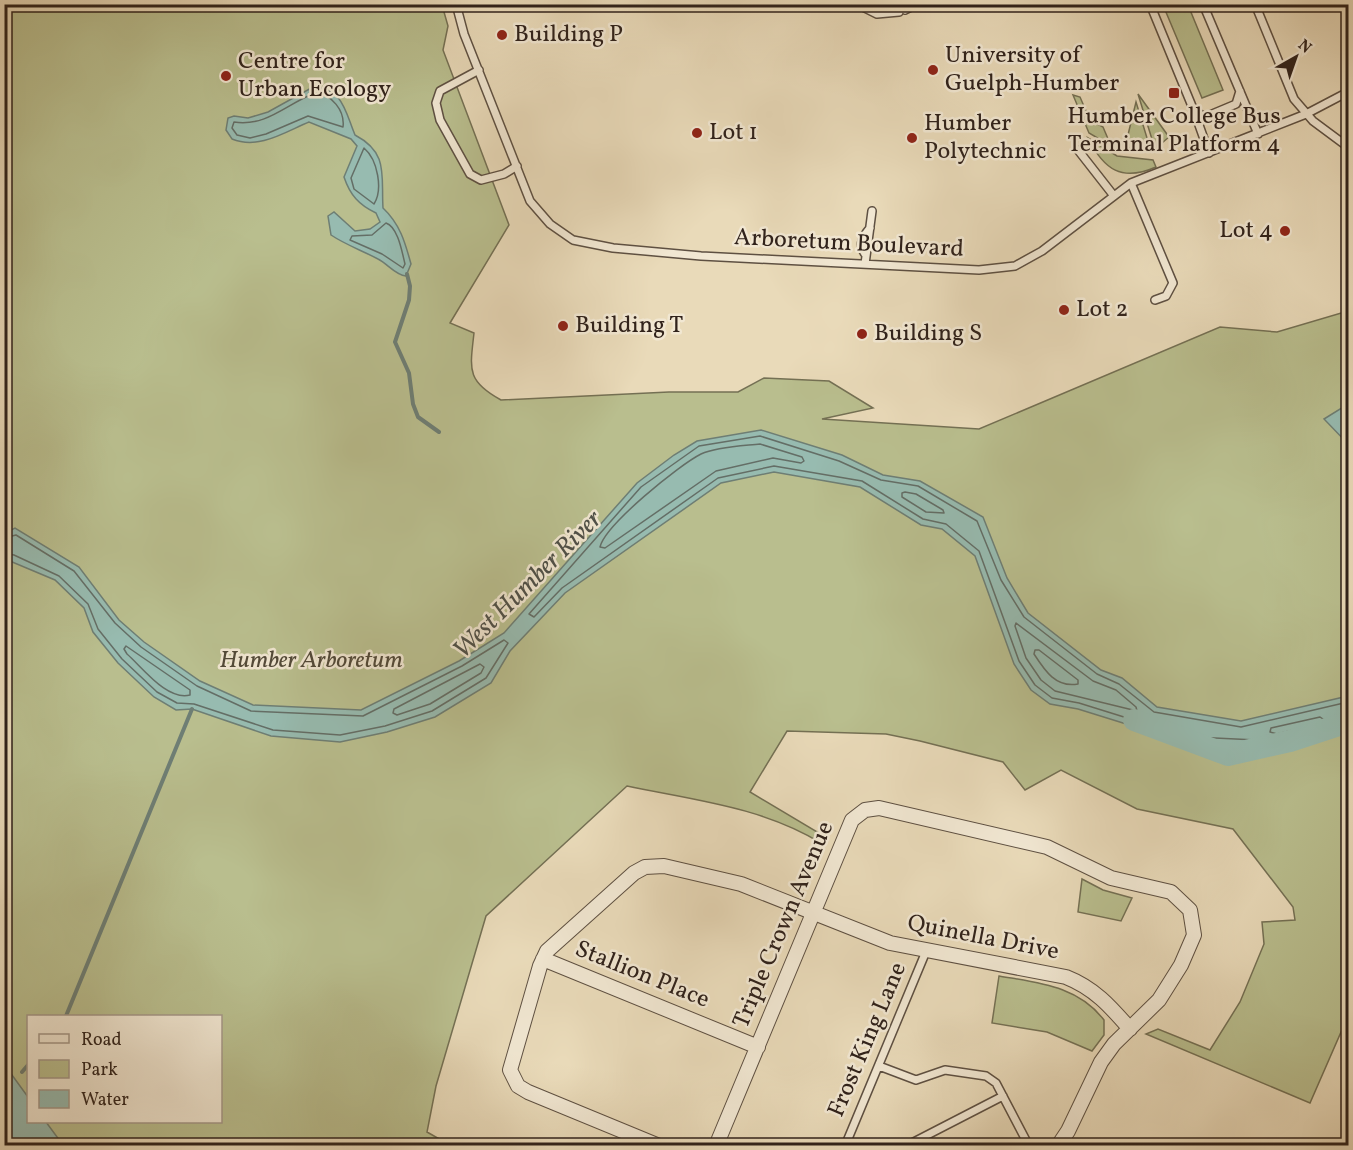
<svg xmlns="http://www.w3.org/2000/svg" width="1353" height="1150" font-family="Vollkorn,serif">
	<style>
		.green { fill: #b9be8e; stroke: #747054; stroke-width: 1.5; fill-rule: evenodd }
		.water { fill: #97bbb0; stroke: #6e7e74; stroke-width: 1.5 }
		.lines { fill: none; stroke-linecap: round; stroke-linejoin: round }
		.shore { stroke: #646e66; stroke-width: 1.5 }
		.stream { stroke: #6e7e74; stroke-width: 4 }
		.river { stroke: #97bbb0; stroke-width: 22 }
		.lane-casing { stroke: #5e5042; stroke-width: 10 }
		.street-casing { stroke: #5e5042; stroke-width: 16 }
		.lane { stroke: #f1e7d2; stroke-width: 7 }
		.street { stroke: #f1e7d2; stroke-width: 14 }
		.poi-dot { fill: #8f2418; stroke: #f1e7d2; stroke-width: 2 }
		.labels { text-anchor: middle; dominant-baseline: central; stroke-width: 5; stroke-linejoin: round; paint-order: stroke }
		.poi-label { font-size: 24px; fill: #30221b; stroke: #f1e7d2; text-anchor: start }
		.street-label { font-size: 24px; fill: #30221b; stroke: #f1e7d2 }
		.park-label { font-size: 24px; font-style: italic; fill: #524938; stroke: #f1e7d2 }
		.water-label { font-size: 26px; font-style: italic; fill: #4f5048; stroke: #f1e7d2 }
	</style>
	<rect width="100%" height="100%" fill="#e9dab9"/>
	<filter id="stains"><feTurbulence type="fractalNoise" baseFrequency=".00333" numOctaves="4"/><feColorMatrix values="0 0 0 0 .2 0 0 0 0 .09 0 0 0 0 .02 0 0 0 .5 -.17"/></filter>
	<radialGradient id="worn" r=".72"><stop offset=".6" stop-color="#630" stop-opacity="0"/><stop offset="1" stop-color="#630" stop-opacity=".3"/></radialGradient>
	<path class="green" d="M5,5h437l6,21 -5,24 66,175 -59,98 24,10c-4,36 -8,48 27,67l168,-8h69l26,-14 65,3 44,27 -51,11 157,10 241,-102 57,5 71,-21v705l-38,87 -164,-69 12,-5 52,21 30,-48 24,-58 -2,-22 33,-2 -2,-13 -60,-78 -96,-20 -76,-39 -36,20 -22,-28 -83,-21 -34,-7 -99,-3 -37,61 74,44 -3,7c-59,-36 -127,-43 -194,-57l-141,130 -50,170 -9,46 23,13h-445zM28,1016h192v106h-192z
		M1163,5h25l35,85 -21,8z
		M1138,94l31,43 -14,12z
		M1073,95l7,2 10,23 13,7 8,19 -22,-13z
		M1136,102l15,49 -26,-4z
		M1088,138l29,18 36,4 3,7c-34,15 -52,3 -68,-29z
		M1082,879l21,11 29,8 -11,23 -43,-9z
		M999,976c40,7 79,10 105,44v15l-12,16 -45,-19 -55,-9z"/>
	<path class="water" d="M313,87c30,1 32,24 42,48 34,18 26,40 28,73 17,16 22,34 28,56l-5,12c-11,-1 -18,-12 -28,-17 -17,-9 -32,-14 -47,-24l-3,-19 6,-4 21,19 15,-2 10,-7 -4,-9c-17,-8 -26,-18 -32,-36l13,-31 -6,-7 -42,-17c-24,10 -50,28 -77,17l-6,-9 2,-12 6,-2 14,2 20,-6z
		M1348,404v40l-24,-25z
		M761,430l81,25 41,20 37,6 63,36 24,61 21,35 73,57 21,8 35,29 84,14 107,-25v33l-70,18 -86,-4 -29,-12 -24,-3 -61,-19 -28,-5 -19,-14 -17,-26 -39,-108 -33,-27 -21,-4 -61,-38 -86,-15 -53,11 -156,110 -55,58 -19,32 -56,34 -48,15 -47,10 -69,-6 -79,-27 -16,1 -22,-13 -36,-34 -25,-31 -9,-24 -29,-28 -50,-21v-26l10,-5 64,39 40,53 25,22 56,39 53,24 108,5 98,-49 45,-28 133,-150 37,-28 23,-14z
		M4,1064l24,33v25h18l17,23h-58z"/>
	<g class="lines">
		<path class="shore" d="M315,93c17,1 30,18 28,34l-35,-11 -42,18 -16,4 -13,-3 -5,-7 2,-6c33,5 52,-18 81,-29z
			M364,148c14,12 19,42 10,56l-20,-15 -3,-11z
			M386,223c12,4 16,29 19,41l-2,4 -21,-14 -32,-14 2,-4 20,-1z
			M760,444l42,13 2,4 -3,2 -28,-5 -57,13 -111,77 -5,-1c5,-22 79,-82 101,-93 16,-7 41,-8 59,-10z
			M905,492l11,2 27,16 1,3 -18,-1 -24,-15v-4z
			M4,538l12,-3 58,36 41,52 26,24 56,39 54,25 112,5 99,-50 42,-26 4,3 -22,35 -54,33 -47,15 -45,9 -67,-5 -79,-26 -17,-1 -20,-11 -35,-33 -24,-30 -10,-25 -29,-28 -45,-21 -10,-2
			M1016,623l77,58 23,9 20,17 1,4 -82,-20 -14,-11 -15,-22 -11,-32z
			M126,646l64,44v5c-23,6 -47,-27 -63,-41l-3,-5z
			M1035,650h4l39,30v4c-22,4 -33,-13 -44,-30z
			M480,664l4,3 -3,6 -51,31 -33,11 -4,-2 1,-4z
			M1348,702l-107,25 -87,-15 -35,-28 -22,-10 -73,-57 -23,-37 -24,-59 -59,-35 -37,-6 -42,-19 -79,-25 -61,10 -58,41 -112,127 5,3 28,-29 156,-110 56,-12 88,15 61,38 23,5 33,27 40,110 16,24 17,13 27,5 61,19 25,3 29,12 83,4 71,-17
			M1320,717l3,2 -2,4 -44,11 -7,-2 1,-4z"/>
		<path class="stream" d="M407,274l3,12 -1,14 -14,42 14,31 4,31 5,13 21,15
			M66,1016l126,-307
			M22,1072l6,-7"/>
		<path class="river" d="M1134,720l94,35 62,-14 58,-19"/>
		<g class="lane-casing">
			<path id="lane" d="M456,4l8,30 66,167 20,23 23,16 40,8 88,8 278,14 36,-4 27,-15 89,-68 175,-69 42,-22
				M857,4l20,10 22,-2
				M1150,4l44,107 15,42
				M1203,4l55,130
				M1255,4l39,95 19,22 35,26
				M905,10l12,-6
				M479,70l-39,21 -4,12 4,17 30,54 11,6 23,-6 13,-8
				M1194,111l11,6 31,-13 4,-13
				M1078,150l36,46
				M1131,183l42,100 -7,13 -11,4
				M865,254c-7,-10 -2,-18 5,-26
				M865,264l7,-53
				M879,1066l37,14 29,-10 41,6 10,7 33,63
				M845,1146l82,-197
				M906,1146l97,-50"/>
		</g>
		<g class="street-casing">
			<path id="street" d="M543,959l215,88
				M659,1146l-131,-54 -10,-6 -8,-16 30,-104 7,-15 87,-78 11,-6 19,-1 77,18 149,59 176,34c28,11 44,29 64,52
				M716,1146l136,-326 13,-10 14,-2 168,39 64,31 60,14 19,18 4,25 -13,30 -22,35 -45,44 -13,18 -33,69 -10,15"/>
		</g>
		<use href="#lane" class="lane"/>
		<use href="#street" class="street"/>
	</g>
	<g class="poi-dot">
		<circle cx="502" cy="35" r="6"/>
		<circle cx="933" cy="70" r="6"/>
		<circle cx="226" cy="76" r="6"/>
		<rect x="1168" y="87" width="12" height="12" rx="3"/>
		<circle cx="697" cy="133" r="6"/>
		<circle cx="912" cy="138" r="6"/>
		<circle cx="1285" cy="231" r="6"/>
		<circle cx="1064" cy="310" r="6"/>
		<circle cx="563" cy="326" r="6"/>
		<circle cx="862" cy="334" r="6"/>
	</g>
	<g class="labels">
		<g class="poi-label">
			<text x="514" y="35">Building P</text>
			<text x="945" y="56">University of<tspan x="945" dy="28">Guelph-Humber</tspan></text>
			<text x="238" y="62">Centre for<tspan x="238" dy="28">Urban Ecology</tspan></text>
			<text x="1174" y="117" text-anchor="middle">Humber College Bus<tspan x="1174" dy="28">Terminal Platform 4</tspan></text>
			<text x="924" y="124">Humber<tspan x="924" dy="28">Polytechnic</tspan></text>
			<text x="709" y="133">Lot 1</text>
			<text x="1273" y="231" text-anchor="end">Lot 4</text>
			<text x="1076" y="310">Lot 2</text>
			<text x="575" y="326">Building T</text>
			<text x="874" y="334">Building S</text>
		</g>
		<g class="street-label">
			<text transform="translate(849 244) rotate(3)">Arboretum Boulevard</text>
			<text transform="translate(784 925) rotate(-67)">Triple Crown Avenue</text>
			<text transform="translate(983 938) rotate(11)">Quinella Drive</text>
			<text transform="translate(642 975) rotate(22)">Stallion Place</text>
			<text transform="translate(868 1040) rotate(-67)">Frost King Lane</text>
		</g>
		<g class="park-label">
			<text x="311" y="661">Humber Arboretum</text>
		</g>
		<g class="water-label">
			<text transform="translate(528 585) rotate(-45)">West Humber River</text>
		</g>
	</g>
	<rect width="1353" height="1150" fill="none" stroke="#e9dab9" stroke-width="24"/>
	<rect x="6" y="6" width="1341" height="1138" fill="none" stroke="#30221b" stroke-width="3"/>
	<rect x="12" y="12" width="1329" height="1126" fill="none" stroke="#30221b" stroke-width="1.5"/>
	<rect x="27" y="1015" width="195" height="108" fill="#f1e7d2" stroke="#a49889" stroke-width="1.5"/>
	<rect x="39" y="1034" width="30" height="9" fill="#f1e7d2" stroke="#a49889" stroke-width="1.5"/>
	<text x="81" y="1045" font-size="18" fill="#30221b">Road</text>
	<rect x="39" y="1060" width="30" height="18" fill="#b9be8e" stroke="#a49889" stroke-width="1.5"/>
	<text x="81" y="1075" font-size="18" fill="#30221b">Park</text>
	<rect x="39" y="1090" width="30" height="18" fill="#97bbb0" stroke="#a49889" stroke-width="1.5"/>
	<text x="81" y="1105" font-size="18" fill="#30221b">Water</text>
	<g transform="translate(1296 57) rotate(40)" stroke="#f1e7d2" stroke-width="4.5" paint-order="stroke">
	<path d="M0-4.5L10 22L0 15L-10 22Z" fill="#30221b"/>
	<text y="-9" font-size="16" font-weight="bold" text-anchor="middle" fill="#30221b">N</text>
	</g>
	<rect width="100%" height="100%" filter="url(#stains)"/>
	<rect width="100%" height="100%" fill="url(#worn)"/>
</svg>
